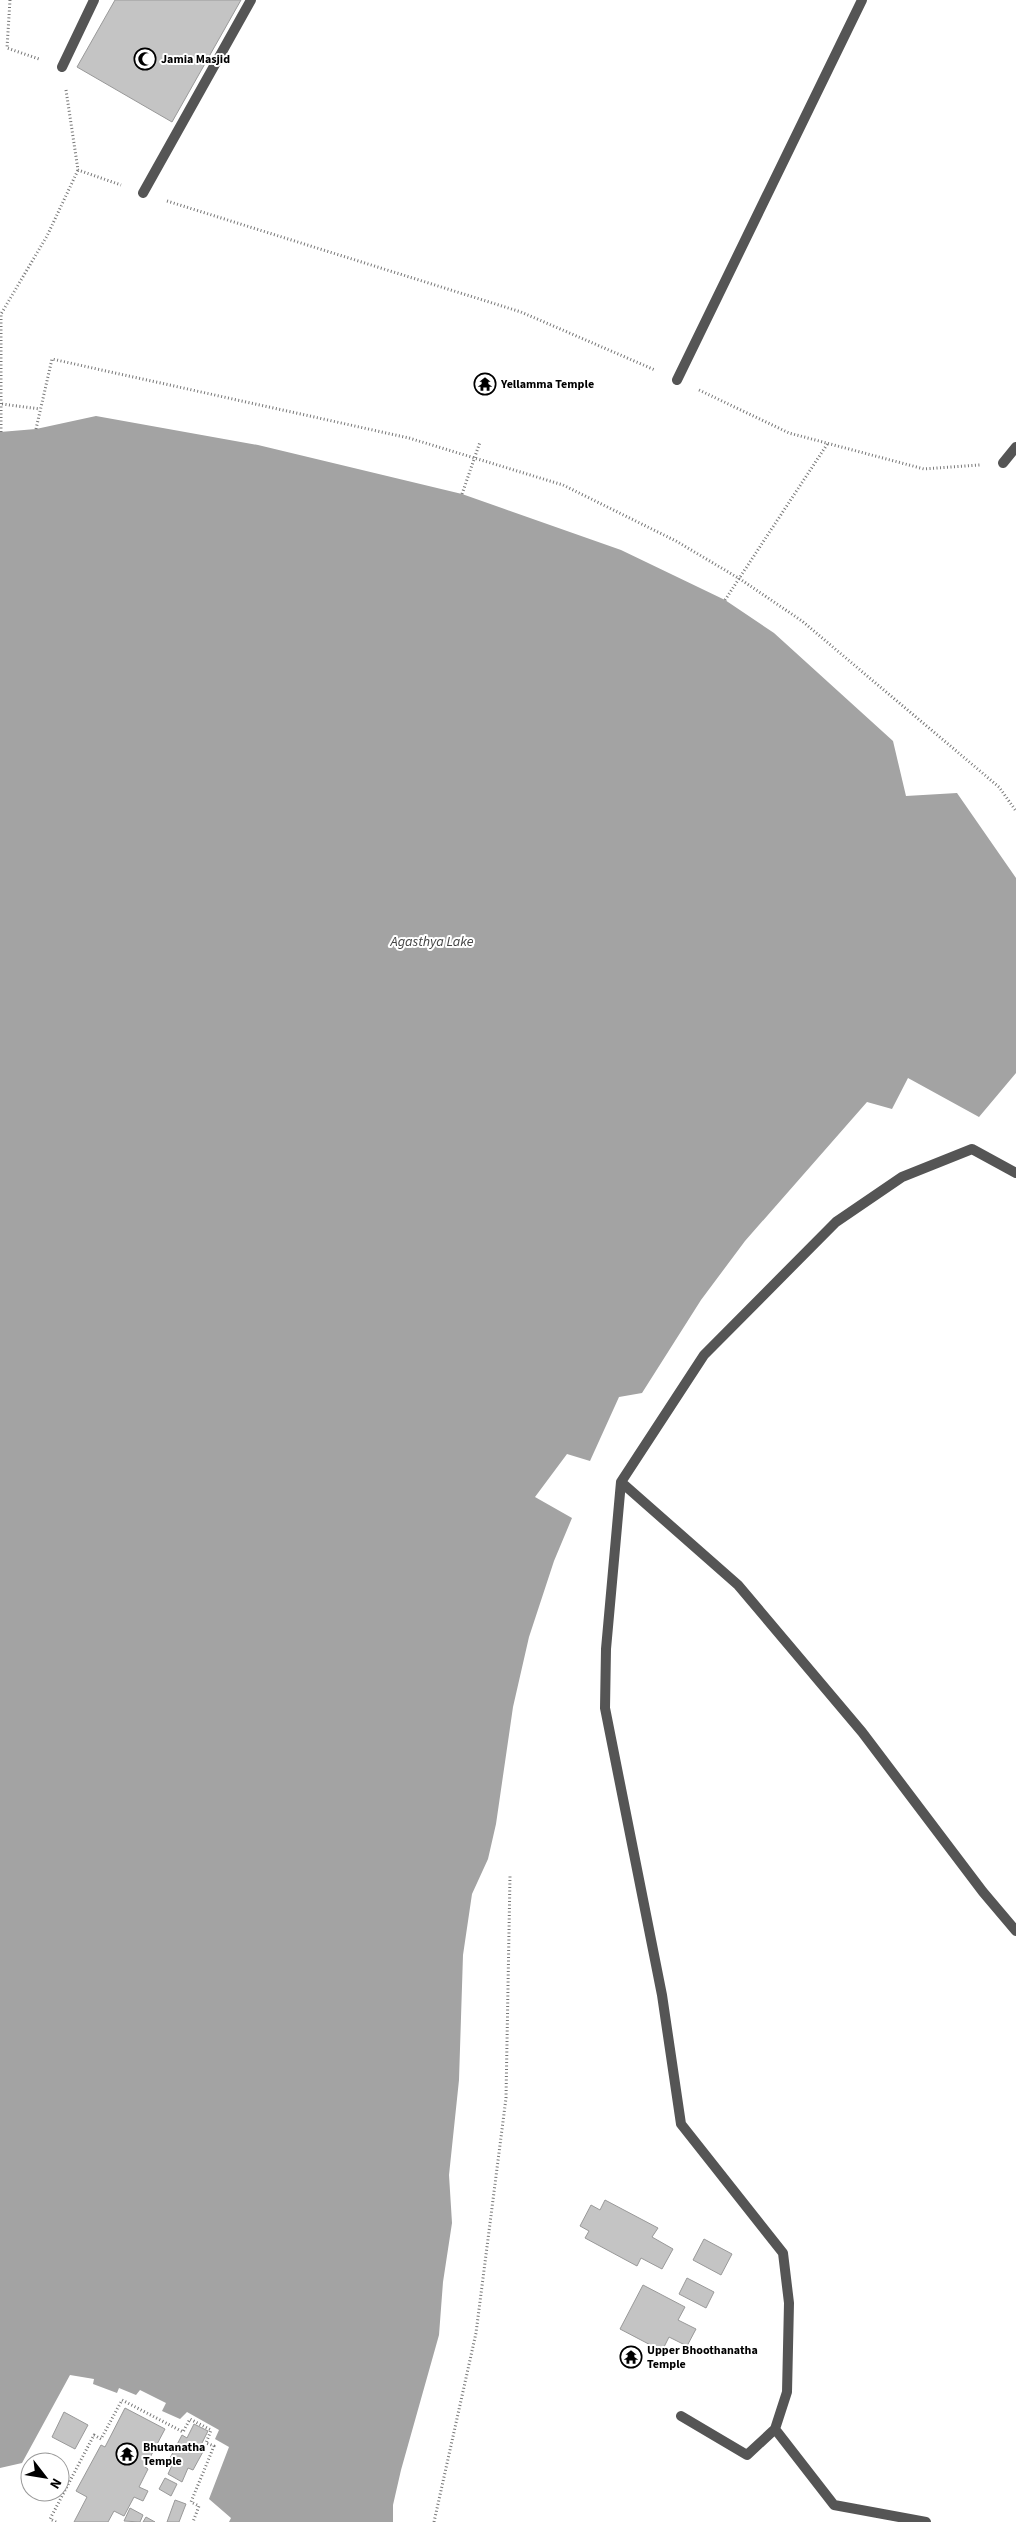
<svg xmlns="http://www.w3.org/2000/svg" width="1016" height="2522" font-family="'Source Sans 3',sans-serif">
	<style>
		.water { fill: #a3a3a3 }
		.building { fill: #c4c4c4; stroke: #999 }
		.lines { fill: none; stroke-linecap: round; stroke-linejoin: round }
		.path { stroke: #777; stroke-width: 3; stroke-dasharray: 1 2.5; stroke-linecap: butt }
		.minor { stroke: #555; stroke-width: 10 }
		.labels { text-anchor: middle; dominant-baseline: central; stroke-width: 4; stroke-linejoin: round; paint-order: stroke }
		.poi-label { font-size: 12px; font-weight: bold; fill: #000; stroke: #fff; text-anchor: start }
		.water-label { font-size: 14px; font-style: italic; fill: #444; stroke: #fff }
	</style>
	<rect width="100%" height="100%" fill="#fff"/>
	<path class="water" d="M96,416l162,29 204,49 159,56 104,50 49,33 119,108 13,55 51,-3 59,85v195l-37,44 -71,-39 -16,31 -25,-7 -122,139 -44,59 -59,93 -23,4 -29,64 -23,-7 -32,43 37,21 -18,43 -25,76 -16,70 -17,117 -8,35 -16,35 -9,61 -4,125 -10,95 3,48 -9,59 -4,53 -38,135 -8,35v17h-164l2,-4 -22,-19 20,-52 -14,-8 4,-9 -32,-18 -7,7 -18,-8 4,-8 -26,-13 -4,5 -17,-7 -2,5 -24,-9 1,-5 -24,-4 -48,88 -22,5v-2036l36,-3z"/>
	<path class="building" d="M115,0h126l-69,122 -95,-55z
		M605,2200l53,28 -6,9 21,12 -11,20 -21,-11 -4,8 -52,-28 4,-7 -9,-5 11,-21 9,5z
		M704,2239l28,15 -11,21 -28,-15z
		M687,2278l27,14 -8,16 -27,-14z
		M643,2285l42,22 -7,13 18,9 -9,17 -18,-9 -7,14 -42,-22z
		M125,2408l40,21 -20,38 3,2 -9,18 9,4 -5,10 -9,-4 -10,19 -10,-5 -6,11h-34l13,-25 -11,-6 25,-46 4,2z
		M64,2412l24,13 -13,24 -23,-12z
		M194,2424l14,7 -7,14 4,3 -12,22 -5,-2 -6,14 -14,-8 6,-13 -4,-3 12,-23 5,3z
		M165,2478l12,6 -6,12 -12,-7z
		M175,2500l11,4 -7,18h-12z
		M130,2508l13,7 -3,7 -16,-1z
		M146,2517l9,5h-12z"/>
	<g class="lines">
		<path class="path" d="M10,0l-3,48 32,11
			M66,90l12,80 43,15
			M167,201l354,111 134,58
			M699,390l90,43 135,36 56,-4
			M2,404l38,5
			M36,429l16,-70 357,79 154,47 113,56 64,38 62,42 197,166 17,24
			M1,432v-118l46,-78 31,-66
			M462,494l18,-52
			M725,600l103,-157
			M56,2522l-6,-3 44,-84 7,4 21,-39 61,32 7,-13 21,11 -5,13 8,3 -23,56 8,4 -6,16
			M434,2522l42,-189 30,-235 4,-222"/>
		<path class="minor" d="M62,67l32,-67
			M143,193l108,-193
			M677,380l185,-380
			M1003,463l13,-16
			M621,1482l117,103 124,147 121,160 33,39
			M681,2416l66,39 28,-26 12,-37 2,-89 -6,-50 -102,-129 -19,-129 -57,-287 1,-59 15,-167 83,-127 132,-133 66,-45 70,-28 44,24
			M775,2429l59,76 92,17"/>
	</g>
	<defs>
		<g id="mosque-ring" transform="scale(1.125)"><circle r="9.5" fill="#fff" stroke="#000" stroke-width="1.5"/><path d="M3.5-4.9A6 6 0 1 0 3.5 4.9A5 5 0 1 1 3.5-4.9Z" fill="#000"/></g>
		<g id="temple-ring" transform="scale(1.125)"><circle r="9.5" fill="#fff" stroke="#000" stroke-width="1.5"/><path d="M0-6L5-2H3V0L6.5 2.5H4V6H1.5V3h-3V6H-4V2.5H-6.5L-3 0V-2H-5Z" fill="#000"/></g>
	</defs>
	<g fill-rule="evenodd">
		<use href="#mosque-ring" x="145" y="59"/>
		<use href="#temple-ring" x="485" y="384"/>
		<use href="#temple-ring" x="631" y="2357"/>
		<use href="#temple-ring" x="127" y="2454"/>
	</g>
	<g class="labels">
		<g class="poi-label">
			<text x="161" y="59">Jamia Masjid</text>
			<text x="501" y="384">Yellamma Temple</text>
			<text x="647" y="2350">Upper Bhoothanatha<tspan x="647" dy="14">Temple</tspan></text>
			<text x="143" y="2447">Bhutanatha<tspan x="143" dy="14">Temple</tspan></text>
		</g>
		<g class="water-label">
			<text x="432" y="942">Agasthya Lake</text>
		</g>
	</g>
	<g transform="translate(45 2477) rotate(121)"><circle r="24" fill="#ffffff" stroke="#999999"/>
	<path d="M0-4L9 19L0 12L-9 19Z" fill="#000000"/>
	<text y="-8" font-size="14" font-weight="bold" text-anchor="middle" fill="#000000">N</text>
	</g>
</svg>
